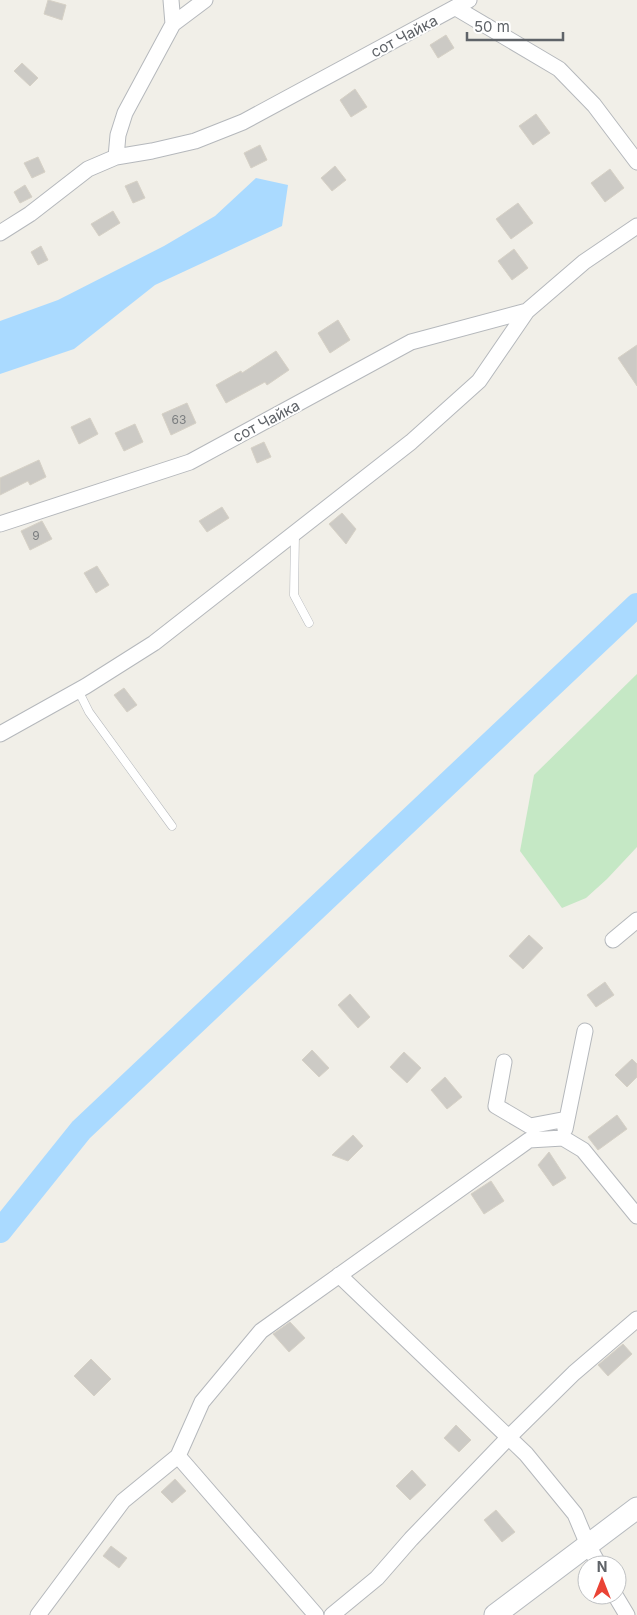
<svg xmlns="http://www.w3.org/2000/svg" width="637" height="1615" font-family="Inter,sans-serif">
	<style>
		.green { fill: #c5e8c5 }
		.water { fill: #aadaff }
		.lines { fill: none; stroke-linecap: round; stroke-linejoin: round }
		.river { stroke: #aadaff; stroke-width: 24 }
		.building { fill: #cccac5; stroke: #d6d1c6 }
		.lane-casing { stroke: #b5b8bc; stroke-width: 9 }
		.street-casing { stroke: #b5b8bc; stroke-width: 17 }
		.secondary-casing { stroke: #b6babf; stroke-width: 23 }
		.lane { stroke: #fff; stroke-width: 8 }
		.street { stroke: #fff; stroke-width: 15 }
		.secondary { stroke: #fff; stroke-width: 21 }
		.labels { text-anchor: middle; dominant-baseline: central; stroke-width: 4; stroke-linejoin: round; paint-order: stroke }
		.number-label { font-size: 12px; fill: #7a7d7f }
		.street-label { font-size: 15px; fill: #5f6368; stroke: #fff }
	</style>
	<rect width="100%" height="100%" fill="#f1efe8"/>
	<path class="green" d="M637,674v173l-30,32 -21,19 -24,10 -42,-57 14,-76z"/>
	<path class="water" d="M256,178l32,7 -6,41 -127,59 -81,64 -74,25v-53l58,-21 106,-54 51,-30z"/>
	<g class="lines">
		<path class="river" d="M0,1231l81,-101 556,-525"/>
	</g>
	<path class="building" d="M48,0l18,5 -4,15 -18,-6z
		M446,35l8,13 -16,10 -8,-13z
		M22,63l16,15 -8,8 -16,-15z
		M355,89l12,18 -16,10 -11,-17z
		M536,114l14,19 -17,12 -14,-19z
		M260,145l7,15 -16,8 -7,-15z
		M38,157l7,15 -13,6 -8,-15z
		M335,166l11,14 -14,11 -11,-13z
		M610,169l14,19 -19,14 -14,-19z
		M137,181l8,17 -12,5 -8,-17z
		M25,185l7,12 -12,6 -6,-11z
		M518,203l15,20 -22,16 -15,-20z
		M113,211l7,12 -21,13 -8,-12z
		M41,246l7,14 -10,5 -7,-13z
		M514,249l14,19 -16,12 -14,-19z
		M338,320l12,20 -20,13 -12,-20z
		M637,345v41l-19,-28z
		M276,351l13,19 -22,15 -2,-3 -39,21 -10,-18 25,-14 1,2z
		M187,403l9,20 -25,12 -9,-21z
		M90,418l8,16 -19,10 -8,-17z
		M135,424l8,18 -19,9 -9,-18z
		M264,442l7,15 -14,6 -6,-15z
		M39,460l7,17 -16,8 -2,-4 -28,14v-17z
		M222,507l7,11 -22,14 -8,-11z
		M342,513l14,16 -10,15 -17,-20z
		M42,521l10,18 -22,11 -9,-19z
		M97,566l12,19 -13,8 -12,-20z
		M124,688l13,17 -10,7 -13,-17z
		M529,935l14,13 -20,21 -14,-13z
		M605,982l9,13 -18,12 -9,-12z
		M350,994l20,23 -12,11 -20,-23z
		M312,1050l17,18 -10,9 -17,-17z
		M404,1052l17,16 -14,15 -17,-16z
		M632,1059l5,5v13l-10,10 -12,-12z
		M445,1077l17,20 -15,12 -16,-19z
		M617,1115l10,14 -29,21 -10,-13z
		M353,1135l10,11 -15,15 -16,-6z
		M549,1152l17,26 -13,8 -15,-21z
		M491,1181l13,20 -20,13 -13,-20z
		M290,1322l15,16 -16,14 -16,-18z
		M623,1344l9,10 -24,22 -10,-11z
		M91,1359l20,20 -17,17 -20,-20z
		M456,1425l15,15 -12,12 -15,-14z
		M412,1470l14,15 -16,15 -14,-14z
		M175,1479l11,12 -14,12 -11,-11z
		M496,1510l19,22 -13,10 -18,-22z
		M111,1546l16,12 -8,10 -16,-12z"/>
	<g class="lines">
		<g class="lane-casing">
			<path id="lane" d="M295,534l-1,61 15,28
				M78,690l11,22 83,114"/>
		</g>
		<g class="street-casing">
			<path id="street" d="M456,8l103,61 35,36 43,57
				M173,24l32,-24
				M116,157l2,-22 7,-22 48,-89 -2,-24
				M0,233l30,-19 58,-45 28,-12 36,-6 43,-10 48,-19 226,-122
				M0,524l190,-62 221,-120 116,-31
				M0,734l86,-48 68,-43 257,-201 68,-61 48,-70 57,-49 53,-36
				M613,940l24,-20
				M504,1062l-8,44 34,20 37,-7
				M565,1129l20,-98
				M339,1275l187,179 49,60 13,31 11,20
				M178,1456l138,159
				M615,1595l12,20
				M38,1615l85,-114 55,-45 24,-54 59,-71 268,-191 34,-2 20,12 54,66
				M332,1615l45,-37 34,-39 98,-102 65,-64 63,-54"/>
		</g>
		<g class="secondary-casing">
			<path id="secondary" d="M495,1615l142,-107"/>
		</g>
		<use href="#lane" class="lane"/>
		<use href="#street" class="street"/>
		<use href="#secondary" class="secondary"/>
	</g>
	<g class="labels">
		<g class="number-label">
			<text x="179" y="419">63</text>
			<text x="36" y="535">9</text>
		</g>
		<g class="street-label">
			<text transform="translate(404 36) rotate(-28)">сот Чайка</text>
			<text transform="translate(266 421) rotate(-28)">сот Чайка</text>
		</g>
	</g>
	<g transform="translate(602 1580)"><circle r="24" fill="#ffffff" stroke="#bfc1c3"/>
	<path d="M0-4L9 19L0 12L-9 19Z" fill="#ea4335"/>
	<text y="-8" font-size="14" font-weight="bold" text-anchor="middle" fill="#5f6368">N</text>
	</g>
	<path d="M467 32v8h96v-8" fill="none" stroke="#5f6368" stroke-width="2.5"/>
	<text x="474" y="32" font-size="15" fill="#5f6368" stroke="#ffffff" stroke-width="4" paint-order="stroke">50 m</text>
</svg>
